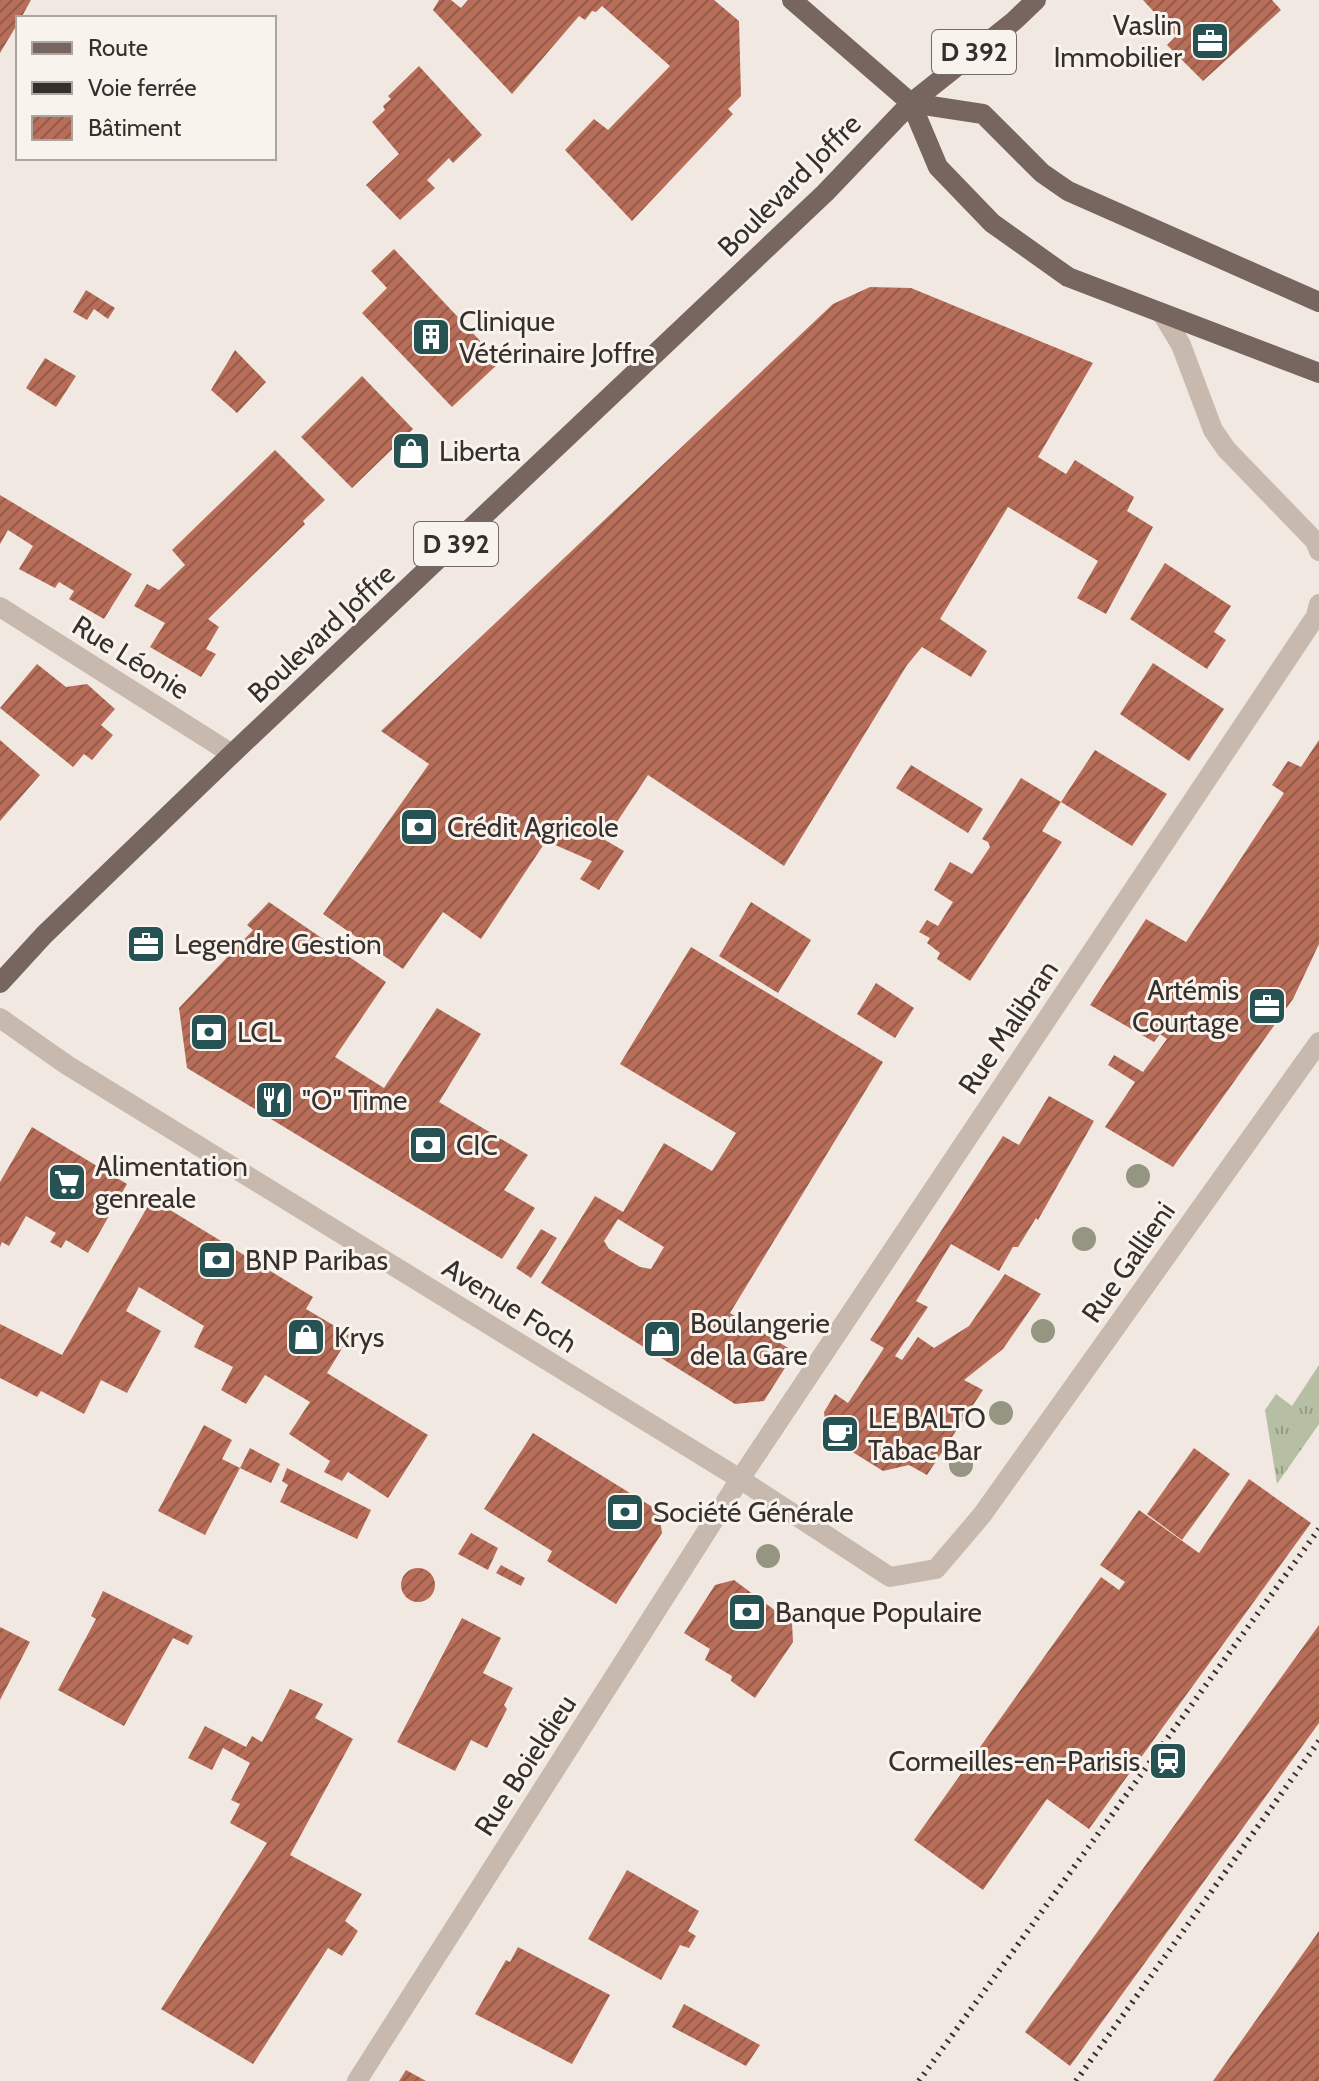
<svg xmlns="http://www.w3.org/2000/svg" width="1319" height="2081" font-family="Cabin,sans-serif">
	<style>
		.grass { fill: url(#grass-tufts) }
		.building { fill: url(#building-hatch); fill-rule: evenodd }
		.lines { fill: none; stroke-linecap: round; stroke-linejoin: round }
		.minor { stroke: #c8b9ae; stroke-width: 20 }
		.major { stroke: #77665f; stroke-width: 20 }
		.rail { stroke: #372f2c; stroke-width: 6; stroke-dasharray: 2 6; stroke-linecap: butt }
		.tree { fill: #949681 }
		.labels { text-anchor: middle; dominant-baseline: central; stroke-width: 6; stroke-linejoin: round; paint-order: stroke }
		.shield { fill: #f9f3ed; stroke: #716a66; stroke-width: 2 }
		.shield-label { font-size: 26px; font-weight: bold; fill: #372f2c }
		.poi-label { font-size: 28px; fill: #372f2c; stroke: #f9f3ed; text-anchor: start }
		.street-label { font-size: 28px; fill: #372f2c; stroke: #f9f3ed }
	</style>
	<defs>
		<pattern id="grass-tufts" width="24" height="20" patternUnits="userSpaceOnUse" patternTransform="scale(2)"><rect width="24" height="20" fill="#b6bea3"/><path d="M3 7l-1-3M5 7V3M7 7l1-3M15 17l-1-3M17 17v-4M19 17l1-3" fill="none" stroke="#959b85"/></pattern>
		<pattern id="building-hatch" width="6" height="6" patternUnits="userSpaceOnUse" patternTransform="scale(2)"><rect width="6" height="6" fill="#b86d58"/><path d="M-1 1l2-2M0 6l6-6M5 7l2-2" fill="none" stroke="#965a49"/></pattern>
	</defs>
	<rect width="100%" height="100%" fill="#f1e9e1"/>
	<path class="grass" d="M1319,1365v59l-42,60 -12,-74 11,-16 16,12z"/>
	<path class="building" d="M0,0h31l-10,18h-3v5l-18,30z
		M439,0h12l10,8 7,-8h246l25,21 2,75 -13,13 5,5 -101,107 -67,-71 29,-31 14,11 62,-64 -68,-60 -6,6 -4,-1 -7,9 -6,-4 -67,78 -79,-84z
		M1143,0h129l9,10 -78,71 -36,-36 9,-9z
		M419,66l63,69 -29,28 -4,-5 -22,22 8,8 -35,32 -34,-35 33,-31 -27,-32 13,-12 -2,-4 8,-7 -3,-3z
		M394,249l106,113 -48,45 -90,-94 25,-25 -16,-17z
		M870,287l41,1 182,75 -55,94 28,17 9,-14 59,37 -7,14 26,16 -47,87 -29,-16 21,-37 -90,-54 -68,112 47,32 -16,26 -49,-30 -15,18 -123,201 -136,-91 -43,65 19,11 -25,39 -19,-11 12,-18 -46,-20 -65,98 -38,-27 -40,57 -80,-55 106,-150 -48,-33 452,-427z
		M86,290l29,18 -7,11 -14,-10 -7,11 -14,-8z
		M235,350l31,32 -29,31 -26,-23z
		M45,358l31,18 -20,31 -30,-19z
		M362,376l51,53 -61,59 -51,-51z
		M275,450l50,50 -22,21 2,3 -97,95 11,8 -13,22 10,5 -15,23 -51,-30 15,-24 -31,-17 13,-22 12,6 26,-25 -13,-15z
		M0,495l132,79 -28,45 -35,-20 5,-8 -15,-9 -4,6 -36,-19 14,-23 -25,-16 -8,14z
		M1165,563l66,43 -17,26 12,8 -19,29 -77,-50z
		M1153,663l71,46 -35,52 -69,-47z
		M37,664l29,23 21,-3 28,25 -14,16 12,10 -21,25 -8,-6 -11,13 -73,-59z
		M0,740l40,35 -40,46z
		M1319,740v204l-26,55 -120,168 -68,-40 30,-45 -27,-17 6,-10 29,17 24,-33 -7,-5 -6,8 -64,-37 56,-86 40,23 98,-149 -12,-8 16,-24 13,6z
		M1095,750l72,44 -35,52 -71,-44z
		M911,765l72,44 -15,24 -72,-45z
		M1021,778l40,24 -19,29 20,11 -92,139 -33,-22 3,-6 -13,-10 3,-5 -11,-6 8,-12 11,6 15,-24 -19,-12 16,-28 22,12 18,-27 -2,-5 -6,-3z
		M269,902l117,80 -51,75 49,31 53,-80 44,26 -42,68 89,53 -24,35 31,18 -33,51 -315,-191 -8,-60 74,-78 -6,-5z
		M751,902l60,38 -33,53 -59,-37z
		M691,947l192,115 -153,251 65,39 -31,49 -29,3 -194,-121 54,-87 28,16 41,-69 48,28 24,-38 -116,-69zM618,1219l46,28 -13,22 -11,-2 -31,-18 -5,-8z
		M876,983l38,25 -19,30 -38,-24z
		M1049,1096l45,25 -56,99 -2,-2 -18,29h-5l-14,24 -48,-27 -35,57 12,6 -33,49 7,4 16,-23 16,11 35,-22 36,-52 36,20 -38,55 -39,31 19,10 -56,85 -18,-10 -26,6 -56,-35 4,-5 -5,-2 -2,-17 11,-18 13,9 36,-55 -14,-8 133,-204 16,9z
		M32,1127l95,57 -39,69 -22,-13 -5,8 -11,-6 6,-9 -30,-17 -17,30 -7,-4 -2,5v-65z
		M152,1199l161,98 -7,12 44,26 -23,38 101,62 -40,63 -40,-26 -6,9 -18,-9 6,-11 -41,-27 21,-32 -45,-27 -19,29 -25,-14 12,-23 -39,-20 10,-21 -65,-39 -13,24 35,20 -34,62 -26,-13 -17,34 -43,-23 -4,6 -37,-19v-54l62,31z
		M541,1229l16,9 -26,40 -15,-10z
		M204,1425l28,15 -10,19 18,9 10,-20 30,16 -9,19 -31,-15 -35,67 -47,-24z
		M533,1433l126,78 3,22 -46,71 -69,-43 5,-10 -68,-42z
		M1194,1448l36,26 -48,66 -35,-26z
		M287,1468l84,42 -14,29 -77,-37 8,-17 -6,-4z
		M1249,1479l62,44 -222,306 -42,-30 -64,91 -69,-50 187,-263 18,13 6,-8 -25,-17 39,-55 60,43z
		M471,1533l27,15 -10,22 -30,-16z
		M501,1565l24,13 -4,8 -25,-13z
		M401 1585a17 17 0 1 1 34 0a17 17 0 1 1-34 0Z
		M734,1580l58,43 1,19 -38,56 -24,-17 1,-5 -27,-16 5,-11 -26,-16 31,-48z
		M103,1591l90,45 -5,9 -15,-7 -49,88 -66,-36 38,-71 -5,-3z
		M462,1618l39,20 -18,35 30,15 -9,17 3,4 -20,39 -16,-8 -16,31 -58,-29z
		M1319,1625v98l-249,343 -45,-34z
		M0,1627l30,15 -30,58z
		M290,1689l33,15 -8,14 38,21 -63,116 72,39 -17,27 13,10 -16,25 -14,-8 -75,116 -92,-55 106,-166 -37,-20 10,-19 -9,-4 19,-37 -27,-15 -11,22 -24,-12 17,-32 41,21 6,-11 10,6z
		M627,1870l72,41 -11,20 8,5 -7,12 -9,-3 -19,35 -73,-41z
		M1319,1931v150h-106z
		M518,1947l92,48 -38,69 -97,-50 31,-54 4,2z
		M684,2004l76,41 -14,21 -74,-39z
		M406,2070l20,11h-27z"/>
	<g class="lines">
		<path class="minor" d="M1163,315l18,30 32,85 13,19 89,92 4,10
			M0,607l232,147
			M0,1018l67,47 673,414 150,98 46,-8 46,-54 337,-473
			M357,2081l383,-602 576,-863 3,-12"/>
		<path class="major" d="M792,0l119,103 27,64 54,56 76,54 251,96
			M911,103l72,11 59,59 26,18 251,111
			M0,983l44,-48 188,-181 593,-561 86,-90 103,-82 22,-21"/>
		<path class="rail" d="M919,2081l400,-552
			M1076,2081l243,-340"/>
	</g>
	<g class="tree">
		<circle cx="1138" cy="1176" r="12"/>
		<circle cx="1084" cy="1239" r="12"/>
		<circle cx="1043" cy="1331" r="12"/>
		<circle cx="1001" cy="1413" r="12"/>
		<circle cx="961" cy="1465" r="12"/>
		<circle cx="768" cy="1556" r="12"/>
	</g>
	<defs>
		<g id="office-square" transform="scale(2)"><rect x="-9" y="-9" width="18" height="18" rx="4" fill="#265254" stroke="#f9f3ed"/><path d="M-6-3h4V-5.5h4V-3h4V5H-6ZM-1-4.5V-3h2v-1.5ZM-6 0V1H6V0Z" fill="#fff"/></g>
		<g id="building-square" transform="scale(2)"><rect x="-9" y="-9" width="18" height="18" rx="4" fill="#265254" stroke="#f9f3ed"/><path d="M-4-6H4V6H1V3H-1V6H-4ZM-2.5-4.3h1.7v1.8h-1.7ZM.8-4.3h1.7v1.8H.8ZM-2.5-1h1.7V.8h-1.7ZM.8-1h1.7V.8H.8Z" fill="#fff"/></g>
		<g id="shop-square" transform="scale(2)"><rect x="-9" y="-9" width="18" height="18" rx="4" fill="#265254" stroke="#f9f3ed"/><path d="M-5-2.5h2.3a2.7 3.5 0 0 1 5.4 0H5L5.5 6h-11ZM-1.5-2.5h3a1.5 2.3 0 0 0-3 0Z" fill="#fff"/></g>
		<g id="bank-square" transform="scale(2)"><rect x="-9" y="-9" width="18" height="18" rx="4" fill="#265254" stroke="#f9f3ed"/><path d="M-6-4H6V4H-6ZM0-2.3a2.3 2.3 0 1 0 0 4.6a2.3 2.3 0 1 0 0-4.6Z" fill="#fff"/></g>
		<g id="restaurant-square" transform="scale(2)"><rect x="-9" y="-9" width="18" height="18" rx="4" fill="#265254" stroke="#f9f3ed"/><path d="M-5-6h1v4h1v-4h1v4h1v-4h1v5L-1.5 .5V6h-2V.5L-5-1ZM5-6V6H3V1.5H1.5Q1.5-4 5-6Z" fill="#fff"/></g>
		<g id="supermarket-square" transform="scale(2)"><rect x="-9" y="-9" width="18" height="18" rx="4" fill="#265254" stroke="#f9f3ed"/><path d="M-6-5.5h2.5l.6 2H6L4.5 2H-2.5L-4.4-4H-6ZM-1.5 3.2a1.3 1.3 0 1 0 .1 0ZM3 3.2a1.3 1.3 0 1 0 .1 0Z" fill="#fff"/></g>
		<g id="cafe-square" transform="scale(2)"><rect x="-9" y="-9" width="18" height="18" rx="4" fill="#265254" stroke="#f9f3ed"/><path d="M-5.5-4.5H6V0H3Q3 3.5 0 3.5H-2.5Q-5.5 3.5-5.5 0ZM3-3.2v2h1.7v-2ZM-6 4.5H4V6H-6Z" fill="#fff"/></g>
		<g id="station-square" transform="scale(2)"><rect x="-9" y="-9" width="18" height="18" rx="4" fill="#265254" stroke="#f9f3ed"/><path d="M-3-6H3Q5-6 5-4V2Q5 4 3 4L4.5 6H3L1.5 4h-3L-3 6H-4.5L-3 4Q-5 4-5 2V-4Q-5-6-3-6ZM-3.5-4v3h7v-3ZM-3.5 1v1.5H-2V1ZM2 1v1.5H3.5V1Z" fill="#fff"/></g>
	</defs>
	<g fill-rule="evenodd">
		<use href="#office-square" x="1210" y="41"/>
		<use href="#building-square" x="431" y="337"/>
		<use href="#shop-square" x="411" y="451"/>
		<use href="#bank-square" x="419" y="827"/>
		<use href="#office-square" x="146" y="944"/>
		<use href="#office-square" x="1267" y="1006"/>
		<use href="#bank-square" x="209" y="1032"/>
		<use href="#restaurant-square" x="274" y="1100"/>
		<use href="#bank-square" x="428" y="1145"/>
		<use href="#supermarket-square" x="67" y="1182"/>
		<use href="#bank-square" x="217" y="1260"/>
		<use href="#shop-square" x="306" y="1337"/>
		<use href="#shop-square" x="662" y="1339"/>
		<use href="#cafe-square" x="840" y="1434"/>
		<use href="#bank-square" x="625" y="1512"/>
		<use href="#bank-square" x="747" y="1612"/>
		<use href="#station-square" x="1168" y="1761"/>
	</g>
	<g class="labels">
		<g class="shield">
			<rect x="932" y="30" width="84" height="44" rx="6"/>
			<rect x="414" y="522" width="84" height="44" rx="6"/>
		</g>
		<g class="shield-label">
			<text x="974" y="52">D 392</text>
			<text x="456" y="544">D 392</text>
		</g>
		<g class="poi-label">
			<text x="1182" y="25" text-anchor="end">Vaslin<tspan x="1182" dy="32">Immobilier</tspan></text>
			<text x="459" y="321">Clinique<tspan x="459" dy="32">Vétérinaire Joffre</tspan></text>
			<text x="439" y="451">Liberta</text>
			<text x="447" y="827">Crédit Agricole</text>
			<text x="174" y="944">Legendre Gestion</text>
			<text x="1239" y="990" text-anchor="end">Artémis<tspan x="1239" dy="32">Courtage</tspan></text>
			<text x="237" y="1032">LCL</text>
			<text x="302" y="1100">"O" Time</text>
			<text x="456" y="1145">CIC</text>
			<text x="95" y="1166">Alimentation<tspan x="95" dy="32">genreale</tspan></text>
			<text x="245" y="1260">BNP Paribas</text>
			<text x="690" y="1323">Boulangerie<tspan x="690" dy="32">de la Gare</tspan></text>
			<text x="334" y="1337">Krys</text>
			<text x="868" y="1418">LE BALTO<tspan x="868" dy="32">Tabac Bar</tspan></text>
			<text x="653" y="1512">Société Générale</text>
			<text x="775" y="1612">Banque Populaire</text>
			<text x="1140" y="1761" text-anchor="end">Cormeilles-en-Parisis</text>
		</g>
		<g class="street-label">
			<text transform="translate(789 185) rotate(-45)">Boulevard Joffre</text>
			<text transform="translate(321 633) rotate(-43)">Boulevard Joffre</text>
			<text transform="translate(131 657) rotate(32)">Rue Léonie</text>
			<text transform="translate(1008 1027) rotate(-56)">Rue Malibran</text>
			<text transform="translate(1128 1262) rotate(-55)">Rue Gallieni</text>
			<text transform="translate(510 1305) rotate(32)">Avenue Foch</text>
			<text transform="translate(525 1765) rotate(-57)">Rue Boieldieu</text>
		</g>
	</g>
	<rect x="16" y="16" width="260" height="144" fill="#f9f3ed" stroke="#aba5a0" stroke-width="2"/>
	<rect x="32" y="42" width="40" height="12" fill="#77665f" stroke="#aba5a0" stroke-width="2"/>
	<text x="88" y="56" font-size="24" fill="#372f2c">Route</text>
	<rect x="32" y="82" width="40" height="12" fill="#372f2c" stroke="#aba5a0" stroke-width="2"/>
	<text x="88" y="96" font-size="24" fill="#372f2c">Voie ferrée</text>
	<rect x="32" y="116" width="40" height="24" fill="url(#building-hatch)" stroke="#aba5a0" stroke-width="2"/>
	<text x="88" y="136" font-size="24" fill="#372f2c">Bâtiment</text>
</svg>
